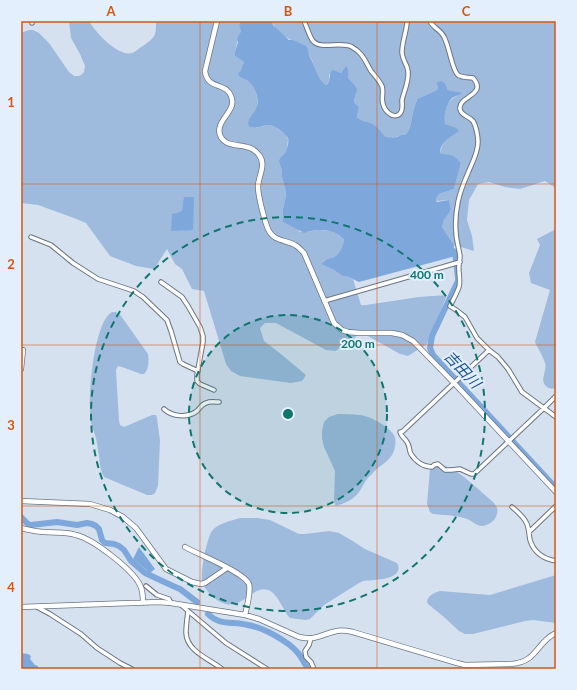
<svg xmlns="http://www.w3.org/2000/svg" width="577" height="690" font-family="Lato,'Noto Sans JP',sans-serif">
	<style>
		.green { fill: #9ebadc }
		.water { fill: #7ea8dc }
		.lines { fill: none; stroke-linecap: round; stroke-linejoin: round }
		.river { stroke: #7ea8dc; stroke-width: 6 }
		.street-casing { stroke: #6b7581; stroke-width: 5.5 }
		.secondary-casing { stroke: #6b7581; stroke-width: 6 }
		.street { stroke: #fff; stroke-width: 3.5 }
		.secondary { stroke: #fff; stroke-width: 4.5 }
		.grid { fill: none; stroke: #d65611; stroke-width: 1; stroke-opacity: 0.55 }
		.ring { fill: none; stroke: #0f766e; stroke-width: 2; stroke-dasharray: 7 5 }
		.labels { text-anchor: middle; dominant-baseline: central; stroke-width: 4; stroke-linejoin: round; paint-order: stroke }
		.water-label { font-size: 15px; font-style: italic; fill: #1b5393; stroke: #e3effd }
		.centre { fill: #0f766e; stroke: #e3effd; stroke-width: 2 }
		.ring-label { font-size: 12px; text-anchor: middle; font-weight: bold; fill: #0f766e; stroke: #e3effd; stroke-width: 4; stroke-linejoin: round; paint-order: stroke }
		.neatline { fill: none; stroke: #d65611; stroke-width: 1.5 }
		.grid-label { font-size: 13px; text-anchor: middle; font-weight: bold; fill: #d65611 }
	</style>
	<rect width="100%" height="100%" fill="#d6e1f0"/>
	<path class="green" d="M69,21h20c6,11 29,36 43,32 4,-1 7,-5 11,-7 12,-9 13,-9 13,-25h84l-1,5 2,5c-3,6 -6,19 -6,25l9,6c-1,6 -4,9 -4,15 23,7 17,33 16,51l12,-3h5l14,11 1,3 -1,10 -3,6 -5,7 3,9v6l3,11 1,7 -3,14v13l14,7 3,3h6l13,-2 13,1 4,2 8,7c-1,5 -4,13 -8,16 -3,2 -9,3 -13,5v4l11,5 8,6 7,1 4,2 8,26h5l53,-8 28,-2 -20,49 -19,12 -8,-2 -41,-23 -6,10 -18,10 -9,-1 -50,-27h-11l-5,5 4,13 17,13 25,21 -4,6 -11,2 -51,-7 -9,-5 -5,-7 -22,-73 -12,-2 -10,-20 -7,-5 -8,-15 -13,20 -18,-3 -26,-10 -24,-33 -12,-5 -36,-13 -17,-2v-170l8,-3h4l6,3 10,10 20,29 5,4h5l2,-1 3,-3 1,-6 -5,-12 -9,-16z
		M272,21h284v167l-11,-7 -25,8 -15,-2 -16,-5 -11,2 -9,16 -2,20 5,16 2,15 -20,-6 -12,-18 2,-7 6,-8 1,-3 -2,-9 -13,1v-2l3,-5 15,-5 7,-26 -11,-8h-7l-3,-2 3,-10 4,-4 2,-13 -5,-2c-1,-7 3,-21 8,-25 3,-2 6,-4 9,-5l-2,-2 -11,-2 -3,-7h-9l2,4 -1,3 -20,9c-1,4 -3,9 -4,13 -2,9 -2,17 -8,23 -4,-1 -5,1 -9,2 -3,1 -8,0 -12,0 -3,-5 -6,-10 -11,-13 -5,-3 -12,-2 -16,-7l2,-10 -5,-5 3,-15 -9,-9v-5l-2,-6 -5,6 -7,-3 -5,5c1,5 0,7 -3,10 -6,-5 -8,-10 -11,-17 -2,-8 -7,-13 -10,-22 -12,-5 -28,-11 -33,-25z
		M556,229v159c-4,1 -6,1 -9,-1 -9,-7 1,-16 -2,-24 -2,-7 -7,-14 -10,-21l15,-52 -19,-7 -2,-10 11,-28 -3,-6z
		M112,312h4l5,4 27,38c1,7 1,15 -4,20h-3l-19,-7 -4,-1 -2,4 3,51 1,4 4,2 28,-12h4l1,3 3,23 -2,45 -3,7 -3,2h-5l-43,-18c-5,-8 -4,-19 -6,-27 -1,-5 -1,-10 -3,-15 -1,-4 -3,-8 -4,-12 -4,-20 2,-101 21,-111z
		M338,414c7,0 14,0 22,1 10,1 28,11 34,20 3,6 1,15 -2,20 -4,6 -9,9 -14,13 -4,3 -7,7 -11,11 -3,4 -5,9 -8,13 -4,7 -16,12 -23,14l-1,-1 -1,-4 1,-30 -11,-24 -2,-9v-7l2,-9 5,-5z
		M436,464c19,2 35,19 49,31 3,3 9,7 11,11 3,4 1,10 -2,14 -3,3 -6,5 -11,6 -8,0 -12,-7 -19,-8 -10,-3 -21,-3 -31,-4l-3,-2 -3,-8 3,-35 1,-3z
		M240,518h17l13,2 29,14h6l24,-3 10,2 12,7 14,9 32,14c9,17 -24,17 -34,18l-4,2 -35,22 -14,14 -4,1 -16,-2c-7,-7 -12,-25 -22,-28 -16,-5 -26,21 -45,13 -9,-3 -21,-15 -21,-25 -1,-9 5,-40 10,-47 6,-8 19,-10 28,-13z
		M556,575v48l-23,-3 -8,1 -52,13h-8l-6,-3 -15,-14 -16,-13 -1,-2c1,-7 7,-9 13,-11l50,4z"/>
	<path class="water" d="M240,21h32l1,4 16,15h4l13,6 2,3c0,8 5,12 7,19 3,7 5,12 11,17 5,-3 3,-9 5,-14l3,-1 7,3 5,-7c3,3 2,8 2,12 13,13 9,7 6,24l5,5 -2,10c4,5 11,4 16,7 5,3 8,8 12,13 3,0 8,1 12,0 3,-1 4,-3 8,-2 6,-6 6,-14 8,-23 1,-4 3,-9 4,-13l20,-9 1,-3 -2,-4 5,-2 4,2 3,7 11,2 3,2c-3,1 -7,2 -10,4 -5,5 -9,19 -7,26l11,4 3,3c-9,6 -19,11 -19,22 4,2 6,1 10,2 5,1 8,5 11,8l-7,26 -15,5 -3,5v2l1,1 12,-2 2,9 -1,3 -6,8 -2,7 12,18 -1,11 -1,1 -93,25 -10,-5 -7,-1 -8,-6 -11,-5 -1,-2c3,-4 7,-4 12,-6 5,-2 9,-11 10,-17 -2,-2 -5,-5 -7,-6 -9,-6 -24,-4 -33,-1l-21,-11v-13l3,-14 -1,-7 -3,-11v-6l-3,-9 1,-4c4,-3 6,-6 7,-10 1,-3 2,-7 1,-10 -1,-3 -14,-13 -17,-13 -9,-1 -11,5 -22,1l-1,-3c1,-6 6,-9 8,-14 4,-7 0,-20 -5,-25 -3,-4 -7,-5 -11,-7l-2,-3 3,-4 3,-8 -9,-6v-4l3,-10 -1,-3 4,-8 -2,-5z
		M184,197h10l-1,33 -22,1 1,-17 5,-1 5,-2z
		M139,547l16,22 -5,4 -17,-14z
		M21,653l7,1 3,2 -1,3 5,6 3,1v2l-1,1h-16z"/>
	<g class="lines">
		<path class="river" d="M447,247l8,5 3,26v3l-26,55 -2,12 3,7 123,133
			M21,517l7,7 3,1 26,-3 20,3 10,-2 5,1 4,2 3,3 3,11 3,3 9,1 5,2 5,4 7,11 14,12 28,13 7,3 17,13
			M208,614c12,12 24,7 40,11 16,3 40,16 50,28 4,5 7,11 10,16"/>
		<g class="street-casing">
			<path id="street" d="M304,21c3,6 5,15 9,20 7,9 28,0 39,6 11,6 13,14 19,24 4,5 8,9 11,15 2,6 -1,12 1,18 1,4 4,8 7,10 4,3 9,2 11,-2 2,-3 1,-8 1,-12 2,-9 7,-18 6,-28 0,-7 -6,-12 -6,-20 0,-11 5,-21 5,-31
				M430,21c3,7 11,9 14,16 5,8 8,33 14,38 4,3 10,2 15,3 15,17 -15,18 -13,31 1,7 9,7 13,12 3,5 5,15 5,21 0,11 -6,21 -10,31 -4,9 -8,19 -10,29 -2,10 -3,21 -2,30 0,8 3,16 4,24 0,4 -1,6 -1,9 -1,7 2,15 0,22 -2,6 -6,13 -9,19l6,4 9,7 12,21 12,12 9,7 10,12 14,23 34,25
				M32,23v-2
				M31,237l20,8 22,18 25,16 36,12 9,6 24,23 4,11 9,31 3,2 15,7
				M161,282l21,15 6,9 12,21 3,9v6l-6,33v6l3,3 14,6
				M324,301l136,-39
				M489,350l-87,82h-2c1,5 5,6 7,10 3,4 2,9 4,12 5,8 13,13 21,13l2,-2 4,-1 7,6h6l9,-1 11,5h3l70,-66 12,-12
				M164,409c8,8 24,9 33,2 3,-3 5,-7 9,-8 4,-2 9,-1 13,-1
				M512,507c6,5 12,10 15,17 2,5 2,11 3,16 4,13 14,19 26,21
				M529,532l27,-26
				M146,586l11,9 12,4 2,4
				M181,605l45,38 41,26
				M37,607l13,7 31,20 16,14 23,15 12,6
				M188,611c-1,8 -2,15 -2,22 1,19 24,26 36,36
				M311,638l-2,7 -4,6 1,6 5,5 3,7"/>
		</g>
		<g class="secondary-casing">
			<path id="secondary" d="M217,21l-12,50c2,19 21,11 26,25 7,15 -16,24 -11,39 6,16 29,5 39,20 8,10 -1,21 -1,32 0,8 7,37 11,44 5,10 17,9 26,14 4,2 6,5 9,8l30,70 8,7 6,2 12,1h32l10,2 11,6 41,42 102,109
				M21,350h2l-2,19
				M21,501l69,3 20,6 13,7 13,11 30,41 26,13 9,2 4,-1 22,-15
				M21,528c8,2 16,4 24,4 10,1 21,0 31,3 17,4 56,34 64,50 3,6 3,12 3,18
				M185,547c12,7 59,25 64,37 2,7 -2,23 -4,31
				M21,607l138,-5 12,1 74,12 14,4 40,18c18,4 22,-3 38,-6 5,-1 11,0 16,1l104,31 8,2 46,-1c27,-2 25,-22 45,-31"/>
		</g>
		<use href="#street" class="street"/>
		<use href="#secondary" class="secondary"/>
	</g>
	<path class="grid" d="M200,21v648M377,21v648M21,184h535M21,345h535M21,506h535"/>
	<circle cx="288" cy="414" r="99" fill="#0f766e" fill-opacity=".12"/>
	<g class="ring">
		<circle cx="288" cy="414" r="99"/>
		<circle cx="288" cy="414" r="197"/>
	</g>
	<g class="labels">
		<g class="water-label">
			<text transform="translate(463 369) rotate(47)">吉田川</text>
		</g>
	</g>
	<circle cx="288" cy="414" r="6" class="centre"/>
	<g class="ring-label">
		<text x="427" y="279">400 m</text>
		<text x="358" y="348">200 m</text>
	</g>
	<rect width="577" height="690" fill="none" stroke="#e3effd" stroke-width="44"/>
	<rect x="22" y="22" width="533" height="646" class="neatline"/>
	<g class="grid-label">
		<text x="111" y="16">A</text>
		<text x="288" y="16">B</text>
		<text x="466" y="16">C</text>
		<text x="11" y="107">1</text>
		<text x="11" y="269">2</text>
		<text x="11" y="430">3</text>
		<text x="11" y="592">4</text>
	</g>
</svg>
